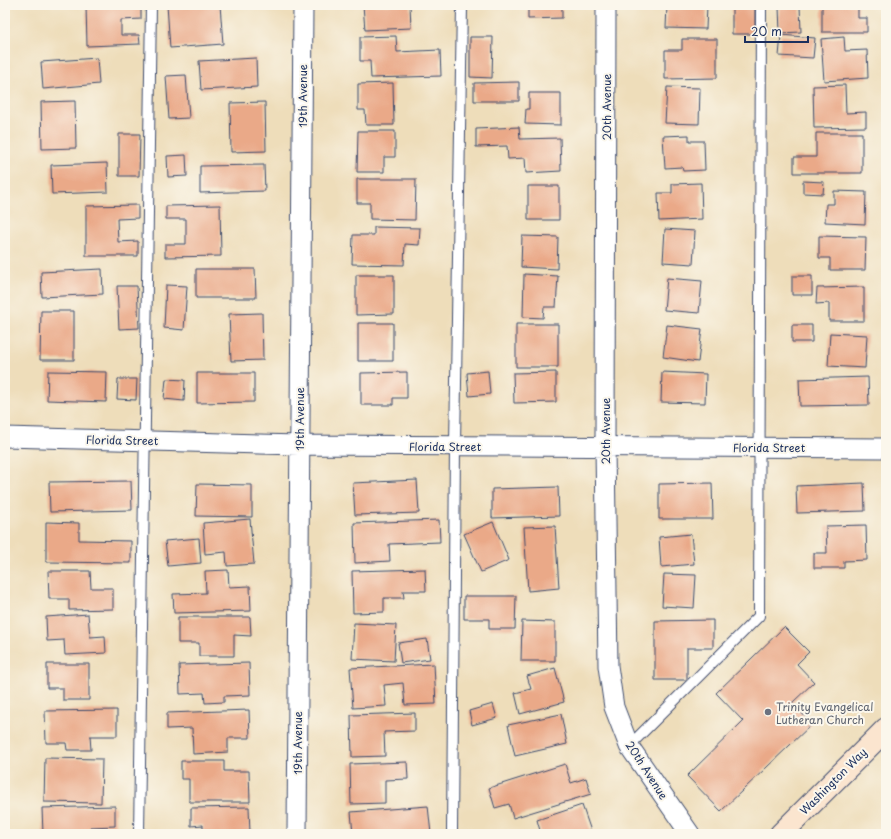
<svg xmlns="http://www.w3.org/2000/svg" width="891" height="839" font-family="'Playpen Sans',sans-serif">
	<style>
		.building { fill: #eaa988 }
		.lines { fill: none; stroke-linecap: round; stroke-linejoin: round }
		.service-casing { stroke: #3b496c; stroke-width: 12 }
		.minor-casing { stroke: #3b496c; stroke-width: 21 }
		.secondary-casing { stroke: #3b496c; stroke-width: 24 }
		.service { stroke: #fff; stroke-width: 10 }
		.minor { stroke: #fff; stroke-width: 19 }
		.secondary { stroke: #fbe5cf; stroke-width: 22 }
		.worship-dot { fill: #6b7280; stroke: #fbf7ec; stroke-width: 1.5 }
		.labels { text-anchor: middle; dominant-baseline: central; stroke-width: 4; stroke-linejoin: round; paint-order: stroke }
		.street-label { font-size: 11px; fill: #1b2f5e; stroke: #fbf7ec }
		.worship-label { font-size: 11px; fill: #5b616d; stroke: #fbf7ec; text-anchor: start }
	</style>
	<rect width="100%" height="100%" fill="#fbf7ec"/>
	<filter id="ink" filterUnits="userSpaceOnUse"><feTurbulence type="fractalNoise" baseFrequency=".025" numOctaves="2"/><feDisplacementMap in="SourceGraphic" scale="8" xChannelSelector="R" yChannelSelector="G"/><feConvolveMatrix kernelMatrix="1 2 1 2 8 2 1 2 1" color-interpolation-filters="sRGB"/></filter>
	<filter id="wash" filterUnits="userSpaceOnUse"><feTurbulence type="fractalNoise" baseFrequency=".012" numOctaves="4" result="noise"/><feDisplacementMap in="SourceGraphic" scale="16" xChannelSelector="R" yChannelSelector="G"/><feGaussianBlur stdDeviation="0.9" result="paint"/><feColorMatrix in="noise" values="0 0 0 0 0 0 0 0 0 0 0 0 0 0 0 0 0 1.4 0 .05"/><feComposite in="paint" operator="in"/></filter>
	<g filter="url(#wash)">
		<rect width="100%" height="100%" fill="#eeddba"/>
		<g id="blocks">
			<path class="building" d="M86,5h55v14l-20,1v15h18l1,9 -53,2z
				M167,5h53l3,39 -53,4z
				M363,5h47l1,23 -46,2z
				M528,5h34v13l-34,1z
				M667,5h40l-1,24 -40,-1z
				M732,5h23v29h-23z
				M822,5h36v13h9v14h-45z
				M800,6l1,26 -21,1 -1,-26z
				M781,35l34,3 -2,20 -34,-2z
				M396,36l1,16 43,-2 1,26 -70,2 -1,-17h-10v-24z
				M470,37h23l-1,41 -22,-1z
				M844,37l1,14 22,-1 1,28 -44,3 -3,-42z
				M682,39h35v39l-52,1v-29h17z
				M97,58l2,26 -56,5 -2,-27z
				M256,58l1,29 -56,3 -2,-29z
				M186,75l3,43 -20,1 -3,-43z
				M519,82v19h-45v-18z
				M393,83l1,42h-28l-1,-15h-7v-26z
				M845,85l1,28 20,-1v15l-52,1 -1,-42z
				M667,87l33,1 -1,36 -34,-1z
				M529,93h32v32l-36,-1 1,-15h3z
				M75,101l1,47 -34,1 -1,-47z
				M265,102l1,49 -35,1 -1,-49z
				M519,127l1,12 40,-1 1,33 -35,2 -1,-15 -17,1 -1,-13 -31,1v-18z
				M358,131h37v26h-11v15h-27z
				M816,133h46v40h-68v-16h22z
				M119,134h21l-1,42h-20z
				M689,135v6h15l1,29 -22,1 -1,-4 -17,1 -2,-32z
				M186,155l1,21 -19,1 -1,-21z
				M107,163l1,29 -56,2 -1,-29z
				M264,165l1,26 -65,2v-27z
				M357,179h59l-1,41 -45,-1v-16h-13z
				M803,181l21,1 -1,12 -20,-1z
				M701,183l1,36 -43,2 -1,-28h14v-9z
				M528,186h31v34h-31z
				M834,191l32,1 -1,32 -40,-2 1,-18h8z
				M138,205v13l-21,1 1,23 20,-1v15h-52v-50z
				M220,205l1,51 -56,1v-13h21v-25h-20v-13z
				M374,227l46,1 -1,17 -14,-1 -1,21 -52,-1 1,-29h21z
				M665,229l30,2 -2,33 -30,-2z
				M522,236l36,1 -1,32 -36,-2z
				M819,236l47,1 -1,33h-35v-12h-11z
				M102,269l1,25 -61,3 -1,-25z
				M196,269h59l1,29h-60z
				M524,274l34,2 -2,31h-12l-1,11 -20,-1z
				M356,275h38v39l-38,1z
				M792,276h20v19h-20z
				M667,278l35,3 -3,32 -35,-3z
				M166,285l21,1 -3,44 -20,-2z
				M117,286h20l2,42 -20,1z
				M864,287v34h-35v-18l-13,1 1,-16z
				M41,311h33v49h-34z
				M262,313l1,47 -32,1 -2,-47z
				M358,323h35v38h-35z
				M516,324h42v43h-42z
				M667,325l35,4 -4,33 -35,-5z
				M792,325h20v17h-20z
				M830,333l37,2 -2,33 -37,-2z
				M48,371l59,1 -1,30 -59,-2z
				M488,371l2,23 -21,2 -2,-23z
				M407,372v26h-14v7h-32v-32z
				M556,372v30l-42,1 -1,-30z
				M662,372l44,2 -1,29 -44,-1z
				M197,373h57v29l-57,1z
				M868,377l1,28 -69,1 -1,-27z
				M118,379h19l-1,21 -19,-1z
				M166,379l19,1 -1,21 -20,-2z
				M417,480l2,33 -64,2 -2,-32z
				M131,481l1,29 -82,2 -1,-30z
				M712,483l1,36h-54v-35z
				M864,483l1,28 -68,2 -1,-27z
				M197,484l55,1v32l-56,-1z
				M558,487l1,29 -67,2v-29z
				M250,519l4,45 -27,2 -1,-14 -21,2 -2,-31z
				M439,520l1,22 -51,2 1,17 -35,2 -1,-40z
				M46,522l33,1v17l52,1v22l-85,-1z
				M493,522l16,38 -28,12 -17,-38z
				M866,525l1,35 -23,1v7h-30v-15h13l-1,-27z
				M555,526l4,62 -31,3 -4,-64z
				M691,534l3,30 -33,3 -2,-30z
				M199,538l2,25 -33,3 -3,-25z
				M425,569l1,22h-23l1,7h-20v14l-31,1 -1,-42z
				M228,570l1,17 21,-1 1,25 -77,2 -1,-19 33,-1 -1,-22z
				M48,571h42l1,17h22v21l-44,1v-11h-20z
				M664,574l32,1 -2,33 -32,-2z
				M464,596h52l-1,33h-26v-10h-25z
				M88,614l2,23 15,-1 1,17 -41,2 -1,-15 -17,1 -1,-24z
				M178,617h72l1,19 -17,-1v21h-35v-13h-21z
				M713,620v28h-26v32h-32v-59z
				M522,621l33,1v39h-34z
				M354,623l42,2 -2,36 -42,-2z
				M784,627l25,25 -12,12 17,18 -22,21 20,21 -91,87 -34,-35 56,-55 -27,-28z
				M427,639l3,20 -29,4 -3,-20z
				M249,663l1,32 -26,1v6l-19,1 -1,-10 -24,1 -1,-29z
				M47,664h42v36h-26v-12h-16z
				M434,664l2,40 -31,1 -2,-22 -19,2 2,21 -33,2 -3,-40z
				M555,668l9,34 -44,12 -5,-21 16,-4 -4,-13z
				M493,704l4,14 -25,7 -3,-14z
				M117,710v26h-27l1,14h-24l-1,-7h-20l-1,-32z
				M249,710l1,28h-22v14l-35,2 -1,-26 -25,1v-16z
				M415,713v18l-31,1 1,24 -33,1 -1,-42z
				M561,714l6,30 -52,12 -7,-31z
				M45,758l57,1 -1,44 -57,-1z
				M181,761h43v10h25l1,31h-61v-23h-8z
				M407,762l1,17 -23,1v23l-34,1 -1,-40z
				M565,764l6,19 15,-5 5,16 -78,24 -4,-14 -14,4 -6,-20z
				M582,805l10,29h-51l-4,-14z
				M115,806v20l-25,1 1,7h-48l-1,-26z
				M428,806l3,28h-78l-2,-22z
				M249,807l1,27h-47v-9l-12,1v-18z"/>
		</g>
	</g>
	<g filter="url(#ink)">
		<use href="#blocks" fill-opacity="0" stroke="#3b496c" stroke-width="1"/>
		<g class="lines">
			<g class="service-casing">
				<path id="service" d="M629,746l130,-130 2,-611
					M139,834l12,-829
					M452,834l3,-389 7,-440"/>
			</g>
			<g class="minor-casing">
				<path id="minor" d="M606,5l-1,442 3,219 6,41 15,39 61,88
					M5,437l294,8 587,3
					M297,834l6,-829"/>
			</g>
			<g class="secondary-casing">
				<path id="secondary" d="M781,834l105,-105"/>
			</g>
			<use href="#service" class="service"/>
			<use href="#minor" class="minor"/>
			<use href="#secondary" class="secondary"/>
		</g>
	</g>
	<circle class="worship-dot" cx="768" cy="712" r="4"/>
	<g class="labels">
		<g class="street-label">
			<text transform="translate(302 96) rotate(-90)">19th Avenue</text>
			<text transform="translate(606 107) rotate(-90)">20th Avenue</text>
			<text transform="translate(299 419) rotate(-90)">19th Avenue</text>
			<text transform="translate(605 431) rotate(-90)">20th Avenue</text>
			<text transform="translate(122 440) rotate(1)">Florida Street</text>
			<text x="445" y="446">Florida Street</text>
			<text x="769" y="447">Florida Street</text>
			<text transform="translate(297 743) rotate(-90)">19th Avenue</text>
			<text transform="translate(647 770) rotate(57)">20th Avenue</text>
			<text transform="translate(833 781) rotate(-45)">Washington Way</text>
		</g>
		<g class="worship-label">
			<text x="776" y="706">Trinity Evangelical<tspan x="776" dy="13">Lutheran Church</tspan></text>
		</g>
	</g>
	<rect width="891" height="839" fill="none" stroke="#fbf7ec" stroke-width="20"/>
	<path d="M745 36v6h63v-6" fill="none" stroke="#1b2f5e" stroke-width="2"/>
	<text x="751" y="36" font-size="12" fill="#1b2f5e" stroke="#fbf7ec" stroke-width="3" paint-order="stroke">20 m</text>
</svg>
